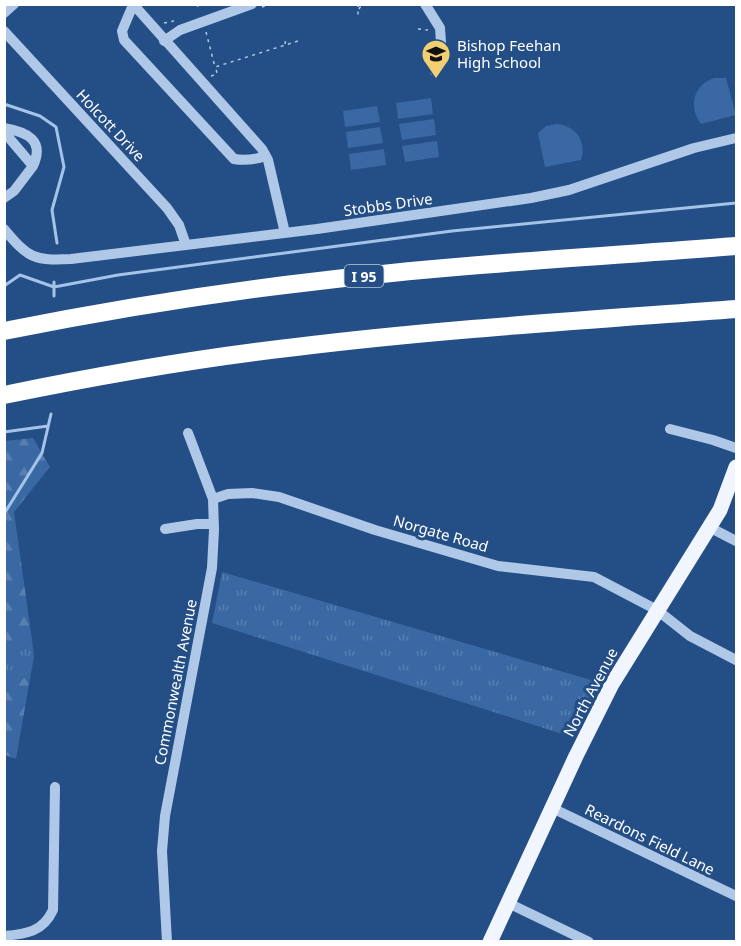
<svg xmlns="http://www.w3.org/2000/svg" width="741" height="946" font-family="'Noto Sans',sans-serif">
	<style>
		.grass { fill: url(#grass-tufts) }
		.forest { fill: url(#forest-firs) }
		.pitch { fill: #3968a3 }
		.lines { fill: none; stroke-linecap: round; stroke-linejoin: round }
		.stream { stroke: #a3c3e9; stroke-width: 3 }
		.path { stroke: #afc8e8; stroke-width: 1.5; stroke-dasharray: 3 4.5; stroke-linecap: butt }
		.minor { stroke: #afc8e8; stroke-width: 10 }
		.major { stroke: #f1f6fe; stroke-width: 15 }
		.highway { stroke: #fff; stroke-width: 18 }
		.labels { text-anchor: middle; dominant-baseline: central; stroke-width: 6; stroke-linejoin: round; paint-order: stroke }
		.shield { fill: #244e86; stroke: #bdcadb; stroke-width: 1.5 }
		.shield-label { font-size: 14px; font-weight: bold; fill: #fff }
		.poi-label { font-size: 15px; fill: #fff; stroke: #244e86; text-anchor: start }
		.street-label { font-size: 15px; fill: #fff; stroke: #244e86 }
	</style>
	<defs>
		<pattern id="grass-tufts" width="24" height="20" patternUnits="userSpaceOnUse" patternTransform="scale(1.5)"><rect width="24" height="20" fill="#3968a3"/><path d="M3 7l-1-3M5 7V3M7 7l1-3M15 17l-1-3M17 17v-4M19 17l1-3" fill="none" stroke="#577fb1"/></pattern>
		<pattern id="forest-firs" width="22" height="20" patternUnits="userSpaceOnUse" patternTransform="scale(1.5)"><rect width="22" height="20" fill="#3968a3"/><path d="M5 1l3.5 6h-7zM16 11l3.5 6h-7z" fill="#577fb1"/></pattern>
	</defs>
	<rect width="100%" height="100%" fill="#244e86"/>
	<path class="grass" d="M222,572l376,110 -26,55 -360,-114z
		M32,640l2,17 -3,16 -26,19v-31z"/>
	<path class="forest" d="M33,438l17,29 -36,45 18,128 -27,21v-220z
		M31,673l-15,86 -11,-4v-63z"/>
	<path class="pitch" d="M714,78h12l10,37 -35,9c-13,-17 -8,-39 13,-46z
		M431,98l2,16 -35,5 -2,-16z
		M377,106l3,16 -35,5 -2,-16z
		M434,119l2,16 -34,5 -3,-16z
		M556,124c20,1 31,18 25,36l-36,7 -7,-34 8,-7z
		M380,127l3,16 -35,5 -2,-16z
		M437,141l2,16 -34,5 -3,-16z
		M384,149l2,16 -35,5 -2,-16z"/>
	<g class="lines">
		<path class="stream" d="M4,104l36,12 16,11 8,40 -12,43 5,33
			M4,286l16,-11 34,12 64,-12 334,-44 284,-28
			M54,296v-14
			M4,432l44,-6
			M4,514l38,-61 9,-39"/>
		<path class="path" d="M197,4l2,7
			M358,4v14
			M406,5h8
			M262,7l8,-3
			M359,9l3,-5
			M164,23l10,-2
			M418,29l10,1
			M206,32l9,35 83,-26
			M285,44l1,-7
			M211,76l6,-2 -1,-6"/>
		<path class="minor" d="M133,4l129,145 6,11 17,73
			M425,4l15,24 1,14 -6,29
			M133,5l-11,26 2,9 110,119c11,2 20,1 32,-3
			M4,13l10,-9
			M4,31l163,177 12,17 7,20
			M164,41l16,-11 72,-26
			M4,128c23,4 41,12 29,38
			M4,132l29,34 -19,25 -10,7
			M4,229c24,29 30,32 67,30l246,-30 214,-31 38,-8 125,-42 42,-10
			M670,429l43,11 23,8
			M213,499l15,-5 24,-1 27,4 96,33 123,36 96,11 63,33 33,26 46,24
			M709,527l27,14
			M165,529l32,-5h17
			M552,808l184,88
			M508,903l81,39
			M4,936c22,-2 39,-4 49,-26l2,-123
			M167,942l-5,-91 3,-35 47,-248 2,-38 -1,-31 -25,-66"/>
		<path class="major" d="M490,942l86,-186 36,-72 108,-174 16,-43"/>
		<path class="highway" d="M4,331c105,-21 209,-38 315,-50 139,-17 278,-24 417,-35
			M4,395c97,-20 195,-37 292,-48 147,-18 294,-27 440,-38"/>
	</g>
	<defs>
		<g id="school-pin" transform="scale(1.5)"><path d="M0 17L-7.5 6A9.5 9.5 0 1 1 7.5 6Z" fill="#f3cf73" stroke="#244e86"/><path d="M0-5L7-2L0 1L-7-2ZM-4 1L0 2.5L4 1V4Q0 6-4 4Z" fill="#111"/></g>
	</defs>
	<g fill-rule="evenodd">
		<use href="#school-pin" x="436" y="54"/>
	</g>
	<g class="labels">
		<rect class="shield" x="344.5" y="265" width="39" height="22" rx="4.5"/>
		<g class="shield-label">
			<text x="364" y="276">I 95</text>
		</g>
		<g class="poi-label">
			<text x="457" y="45">Bishop Feehan<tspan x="457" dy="17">High School</tspan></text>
		</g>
		<g class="street-label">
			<text transform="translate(111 125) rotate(47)">Holcott Drive</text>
			<text transform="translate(388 204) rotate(-8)">Stobbs Drive</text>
			<text transform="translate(441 533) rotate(16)">Norgate Road</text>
			<text transform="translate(175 682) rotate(-79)">Commonwealth Avenue</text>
			<text transform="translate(590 692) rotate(-62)">North Avenue</text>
			<text transform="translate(650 839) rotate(26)">Reardons Field Lane</text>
		</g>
	</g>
	<rect width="741" height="946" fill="none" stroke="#ffffff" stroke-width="12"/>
</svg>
